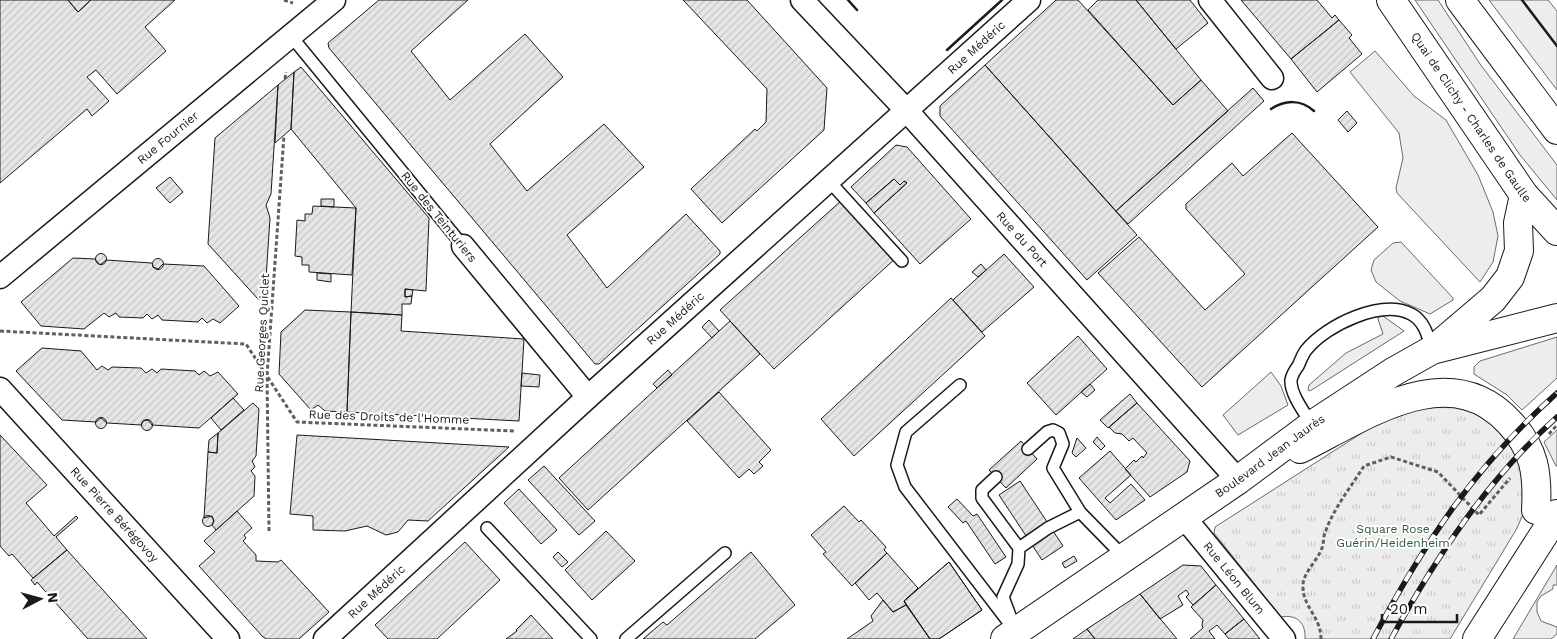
<svg xmlns="http://www.w3.org/2000/svg" width="1557" height="639" font-family="'Work Sans',sans-serif">
	<style>
		.built { fill: #ededed; stroke: #6a6a6a }
		.park { fill: url(#park-tufts); stroke: #6a6a6a }
		.building { fill: url(#building-hatch); stroke: #1a1a1a }
		.lines { fill: none; stroke-linecap: round; stroke-linejoin: round }
		.service-casing { stroke: #1a1a1a; stroke-width: 14 }
		.minor-casing { stroke: #1a1a1a; stroke-width: 25 }
		.primary-casing { stroke: #1a1a1a; stroke-width: 30 }
		.path { stroke: #5f5f5f; stroke-width: 3; stroke-dasharray: 4 2.5; stroke-linecap: butt }
		.service { stroke: #fff; stroke-width: 11 }
		.minor { stroke: #fff; stroke-width: 22 }
		.primary { stroke: #fff; stroke-width: 28 }
		.rail-casing { stroke: #1a1a1a; stroke-width: 5.5 }
		.rail { stroke: #fff; stroke-width: 4; stroke-dasharray: 11; stroke-linecap: butt }
		.wall { stroke: #1a1a1a; stroke-width: 2.5 }
		.labels { text-anchor: middle; dominant-baseline: central; stroke-width: 4; stroke-linejoin: round; paint-order: stroke }
		.street-label { font-size: 12px; fill: #1a1a1a; stroke: #fff }
		.park-label { font-size: 12px; fill: #2b5a34; stroke: #fff }
	</style>
	<defs>
		<pattern id="park-tufts" width="24" height="20" patternUnits="userSpaceOnUse" patternTransform="scale(1.25)"><rect width="24" height="20" fill="#ededed"/><path d="M3 7l-1-3M5 7V3M7 7l1-3M15 17l-1-3M17 17v-4M19 17l1-3" fill="none" stroke="#cbcbcb"/></pattern>
		<pattern id="building-hatch" width="6" height="6" patternUnits="userSpaceOnUse" patternTransform="scale(1.25)"><rect width="6" height="6" fill="#e6e6e6"/><path d="M-1 1l2-2M0 6l6-6M5 7l2-2" fill="none" stroke="#c5c5c5"/></pattern>
	</defs>
	<rect width="100%" height="100%" fill="#fff"/>
	<path class="built" d="M1415,0h23l42,64 77,101v35l-37,-45z
		M1489,0h59l9,11v79z
		M1375,51l39,45 32,24 32,55 15,37 5,24 -5,26 -13,20 -83,-89 -1,-5 7,-30 -4,-25 -49,-61z
		M1401,242l52,56v2l-23,14 -30,-13 -24,-19 -5,-12 3,-10 19,-17z
		M1379,316h4l21,15 -94,60 -2,-1 1,-5 37,-32 37,-19 -5,-15z
		M1557,337v41l-35,32 -15,-15 -33,-21v-7l6,-6z
		M1271,372l10,14 7,19 -50,30 -15,-20z
		M1557,430v36h-1l-12,-24z
		M1557,565v20h-4v4l-12,7 -4,6v10l4,9 16,6v7l-6,5h-38z"/>
	<path class="park" d="M1463,402l54,36 10,68 -11,24 -66,109h-145c1,-16 -8,-25 -24,-22l-67,-84 1,-6 186,-119z"/>
	<path class="building" d="M0,0h68l10,12 13,-12h84l-30,27 21,24 -49,43 -21,-24 -9,7 22,24 -17,15 -5,-7 -87,74z
		M68,0h23l-13,12z
		M379,0h89l-57,51 39,49 75,-66 38,43 -73,67 37,47 77,-67 40,43 -77,68 40,53 79,-74 34,37v3l-121,110h-4l-266,-316 -1,-5z
		M683,0h64l80,88 -3,42 -102,93 -31,-34 64,-60 2,2 9,-9 1,-33z
		M1056,0h22l95,105 28,-25 27,31 -112,100 -131,-146z
		M1098,0h38l65,80 -28,25 -85,-95z
		M1136,0h54l18,23 -32,26z
		M1241,0h76l15,18 3,-3 4,5 -48,39z
		M1339,20l13,15 -3,3 13,16 -45,38 -26,-33z
		M985,65l152,170 -50,45 -147,-164v-10z
		M301,67l128,151 -3,73 -21,-2v8l7,-1 -1,8h-9v11l-51,-3 5,-104 -65,-79 3,-57z
		M294,72l-3,57 -16,14 3,-58z
		M278,85l-7,109 -5,11 4,13 -5,76 -3,5h-4l-50,-55 7,-106z
		M1253,88l11,13 -136,123 -12,-13z
		M1347,111l10,12 -9,9 -10,-12z
		M1292,133l86,94 -176,160 -104,-114 41,-36 66,73 40,-36 -59,-65v-5l46,-41 11,13z
		M896,145l11,2 64,72 -51,45 -46,-51 33,-30 -3,-2 -4,4 -6,-6 -28,24 -15,-16z
		M170,177l13,15 -13,11 -14,-15z
		M894,179l6,6 4,-4 3,2 -33,30 -8,-10z
		M321,199h13v8l-13,-1z
		M843,199l54,58 -123,112 -54,-59z
		M313,206l43,2 -4,67 -43,-3v-7h-7v-8l-7,-1 2,-36 8,1v-7h7z
		M95.5 259a5.5 5.5 0 1 1 11 0a5.5 5.5 0 1 1-11 0Z
		M1004,254l30,33 -52,45 -29,-32z
		M73,258l22,1 5,6 6,-5 46,3 1,4 5,2 5,-5 41,2 35,40 -19,17 -7,-4 -6,4 -5,-5 -4,4 -36,-2 -4,-5 -6,4 -5,-5 -4,4 -24,-1 -3,-4 -7,4 -5,-4 -20,16 -43,-3 -20,-24z
		M152.5 264a5.5 5.5 0 1 1 11 0a5.5 5.5 0 1 1-11 0Z
		M981,264l5,6 -8,7 -6,-5z
		M317,273l14,1v8l-14,-2z
		M405,289l8,1 -1,6 -7,1z
		M951,298l34,38 -131,120 -33,-37z
		M305,310l46,2 -4,100 -22,-1 -7,-6 -7,5 -32,-36 2,-42z
		M351,312l51,3 -1,16 123,8 -5,82 -172,-9z
		M709,320l10,11 -7,7 -10,-11z
		M730,321l30,33 -172,156 -29,-32z
		M1078,336l29,33 -51,46 -29,-32z
		M42,348l39,3 16,19 5,-4 6,4 4,-3 29,1 5,5 6,-4 5,4 4,-4 34,2 4,4 5,-4 6,5 8,-4 20,22 -39,34 -47,-3 -4,-5 -5,1 -2,4 -34,-2 -6,-5 -5,4 -34,-2 -46,-49z
		M668,370l4,5 -15,13 -4,-4z
		M522,373l18,2 -1,12 -18,-1z
		M1090,384l5,6 -8,7 -6,-5z
		M719,392l52,58 -12,12 4,4 -9,8 -5,-5 -10,9 -52,-57z
		M1130,394l7,9 -29,25 -8,-8z
		M233,398l11,12 -23,20 -10,-12z
		M253,403l6,6 -3,47 -4,5 3,6 -4,4 4,5 -1,20 -38,34 -4,-5 2,-4 -2,-5 -8,2 4,-66 9,1 1,-20z
		M1137,403l53,58 -3,11 -37,25 -25,-28 9,-9 2,2 6,-6 1,2 4,-5 -14,-15 -4,3 -7,-7 -7,-1 -6,-6z
		M95.5 423a5.5 5.5 0 1 1 11 0a5.5 5.5 0 1 1-11 0Z
		M141.5 425a5.5 5.5 0 1 1 11 0a5.5 5.5 0 1 1-11 0Z
		M218,433l-1,20 -9,-1 1,-12z
		M0,435l47,50 -21,18 28,33 22,-20 2,2 -22,19 11,13 -34,28 -21,-24 -3,2 -9,-10z
		M297,435l212,12 -81,74 -20,-1 -10,12 -12,3 -19,-9 -22,5 -32,-1v-14l-23,-2z
		M1097,437l8,9 -4,4 -8,-8z
		M1077,438l9,10 -10,9 -4,-4z
		M1021,441l16,18 -31,29 -17,-18z
		M1110,451l21,24 -26,23 5,5 21,-19 14,16 -29,20 -37,-42z
		M544,466l51,55 -16,14 -51,-55z
		M1020,481l43,65 -21,14 -43,-65z
		M519,489l38,41 -16,14 -37,-41z
		M957,499l16,17 4,-2 29,43 -11,7 -29,-43 -3,2 -15,-16z
		M844,506l15,16 2,-2 25,27 -2,3 3,3 -35,33 -29,-32 3,-2 -15,-17z
		M237,511l15,17 -8,7 2,3 -3,3 13,14v6l22,1 3,-2 48,52 -30,27h-32l-4,-2 -64,-71 16,-14 -11,-11z
		M202.5 521a5.5 5.5 0 1 1 11 0a5.5 5.5 0 1 1-11 0Z
		M606,531l29,30 -43,39 -27,-30z
		M465,542l35,38 -63,59h-49l-13,-14z
		M67,550l80,89h-59l-51,-57 -2,3 -4,-5z
		M558,552l10,10 -6,5 -9,-10z
		M751,552l44,53 -40,34h-112l20,-17 4,3z
		M887,553l31,35 -14,13 2,4 -13,7 -16,-19 -8,7 -14,-17z
		M1074,556l3,5 -12,7 -3,-5z
		M949,562l33,48 -43,29h-9l-26,-38z
		M949,562l33,48 -43,29h-9l-26,-38z
		M1183,565l18,1 15,19 -23,20 -7,-8 3,-3 -3,-4 -8,6 5,9 -23,14 -20,-25z
		M1216,585l28,34 -19,15 -8,-9 -8,6 6,8h-25l13,-11 -1,-3 1,-5 -12,-13z
		M1140,594l37,45h-82l-8,-10z
		M883,600l10,12 13,-7 24,34h-83l26,-18 -2,-5z
		M531,615l22,24h-47l11,-8 -1,-1z
		M1244,619l16,20h-31l-4,-5z
		M1087,629l8,10h-22z"/>
	<g class="lines">
		<g class="service-casing">
			<path id="service" d="M291,36l172,210
				M829,181l73,80
				M960,385l-54,47 -9,33 8,22 111,145
				M1312,425c-7,-12 -22,-31 -21,-45 1,-5 4,-10 7,-14 3,-6 5,-13 9,-17 20,-24 74,-50 104,-35 14,7 17,23 21,36
				M1028,449l19,-17 6,-2 6,3 4,11 -10,24 27,44
				M996,477l-14,13v8l37,50
				M487,528l104,111
				M1012,621l-9,-24 15,-33 1,-16 29,-20 32,-16 44,45
				M626,639l99,-86"/>
		</g>
		<g class="minor-casing">
			<g id="minor">
				<path id="s1" d="M802,0l105,111 331,369"/>
				<path d="M1210,0l62,78"/>
				<path d="M463,246l125,151"/>
				<path id="s2" d="M0,277l334,-277"/>
				<path id="s3" d="M0,389l228,250"/>
				<path id="s4" d="M1184,517l100,122"/>
				<path id="s5" d="M325,639l263,-242 441,-397"/>
			</g>
		</g>
		<g class="primary-casing">
			<g id="primary">
				<path id="s6" d="M1391,0l133,195 33,36"/>
				<path d="M1460,0l97,130"/>
				<path d="M1439,345l54,-46 17,-22 9,-26 -1,-28 6,-28"/>
				<path d="M1300,449c63,-31 148,-93 209,-27 26,27 29,52 27,88"/>
				<path id="s7" d="M1005,639l233,-159 74,-55 81,-53 39,-22 125,-32"/>
				<path d="M1477,639l80,-125"/>
			</g>
		</g>
		<path class="path" d="M284,0l9,3
			M285,79l1,-7
			M0,331l246,13 51,78 217,9
			M1549,434l8,-9
			M269,531l-2,-155 17,-241
			M1321,639c0,-23 -19,-32 -18,-54 0,-12 15,-25 19,-37 2,-5 1,-11 3,-15 8,-24 26,-46 39,-67l27,-9 47,15 41,43 31,-37"/>
		<use href="#service" class="service"/>
		<use href="#minor" class="minor"/>
		<use href="#primary" class="primary"/>
		<g class="rail-casing">
			<path id="rail" d="M1373,639c51,-96 102,-173 184,-246
				M1391,639c45,-82 96,-159 166,-222"/>
		</g>
		<use href="#rail" class="rail"/>
		<path class="wall" d="M848,0l9,10
			M1522,0l35,46
			M947,50l55,-50
			M1271,109c14,-9 30,-10 43,2"/>
	</g>
	<g class="labels">
		<g class="street-label">
			<text stroke="none"><textPath href="#s5" startOffset="880">Rue Médéric</textPath></text>
			<text stroke="none"><textPath href="#s6" startOffset="142">Quai de Clichy - Charles de Gaulle</textPath></text>
			<text stroke="none"><textPath href="#s2" startOffset="218">Rue Fournier</textPath></text>
			<text transform="translate(439 217) rotate(51)">Rue des Teinturiers</text>
			<text stroke="none"><textPath href="#s1" startOffset="325">Rue du Port</textPath></text>
			<text stroke="none"><textPath href="#s5" startOffset="475">Rue Médéric</textPath></text>
			<text transform="translate(262 333) rotate(-87)">Rue Georges Quiclet</text>
			<text transform="translate(389 417) rotate(2)">Rue des Droits de l'Homme</text>
			<text stroke="none"><textPath href="#s7" startOffset="322">Boulevard Jean Jaurès</textPath></text>
			<text stroke="none"><textPath href="#s3" startOffset="170">Rue Pierre Bérégovoy</textPath></text>
			<text stroke="none"><textPath href="#s4" startOffset="79">Rue Léon Blum</textPath></text>
			<text stroke="none"><textPath href="#s5" startOffset="70">Rue Médéric</textPath></text>
		</g>
		<g class="park-label">
			<text x="1393" y="529">Square Rose<tspan x="1393" dy="14">Guérin/Heidenheim</tspan></text>
		</g>
	</g>
	<g transform="translate(40 599) rotate(84)" stroke="#ffffff" stroke-width="4" paint-order="stroke">
	<path d="M0-4L9 19L0 12L-9 19Z" fill="#1a1a1a"/>
	<text y="-8" font-size="14" font-weight="bold" text-anchor="middle" fill="#1a1a1a">N</text>
	</g>
	<path d="M1382 614v8h75v-8" fill="none" stroke="#1a1a1a" stroke-width="2.5"/>
	<text x="1390" y="614" font-size="15" fill="#1a1a1a" stroke="#ffffff" stroke-width="4" paint-order="stroke">20 m</text>
</svg>
